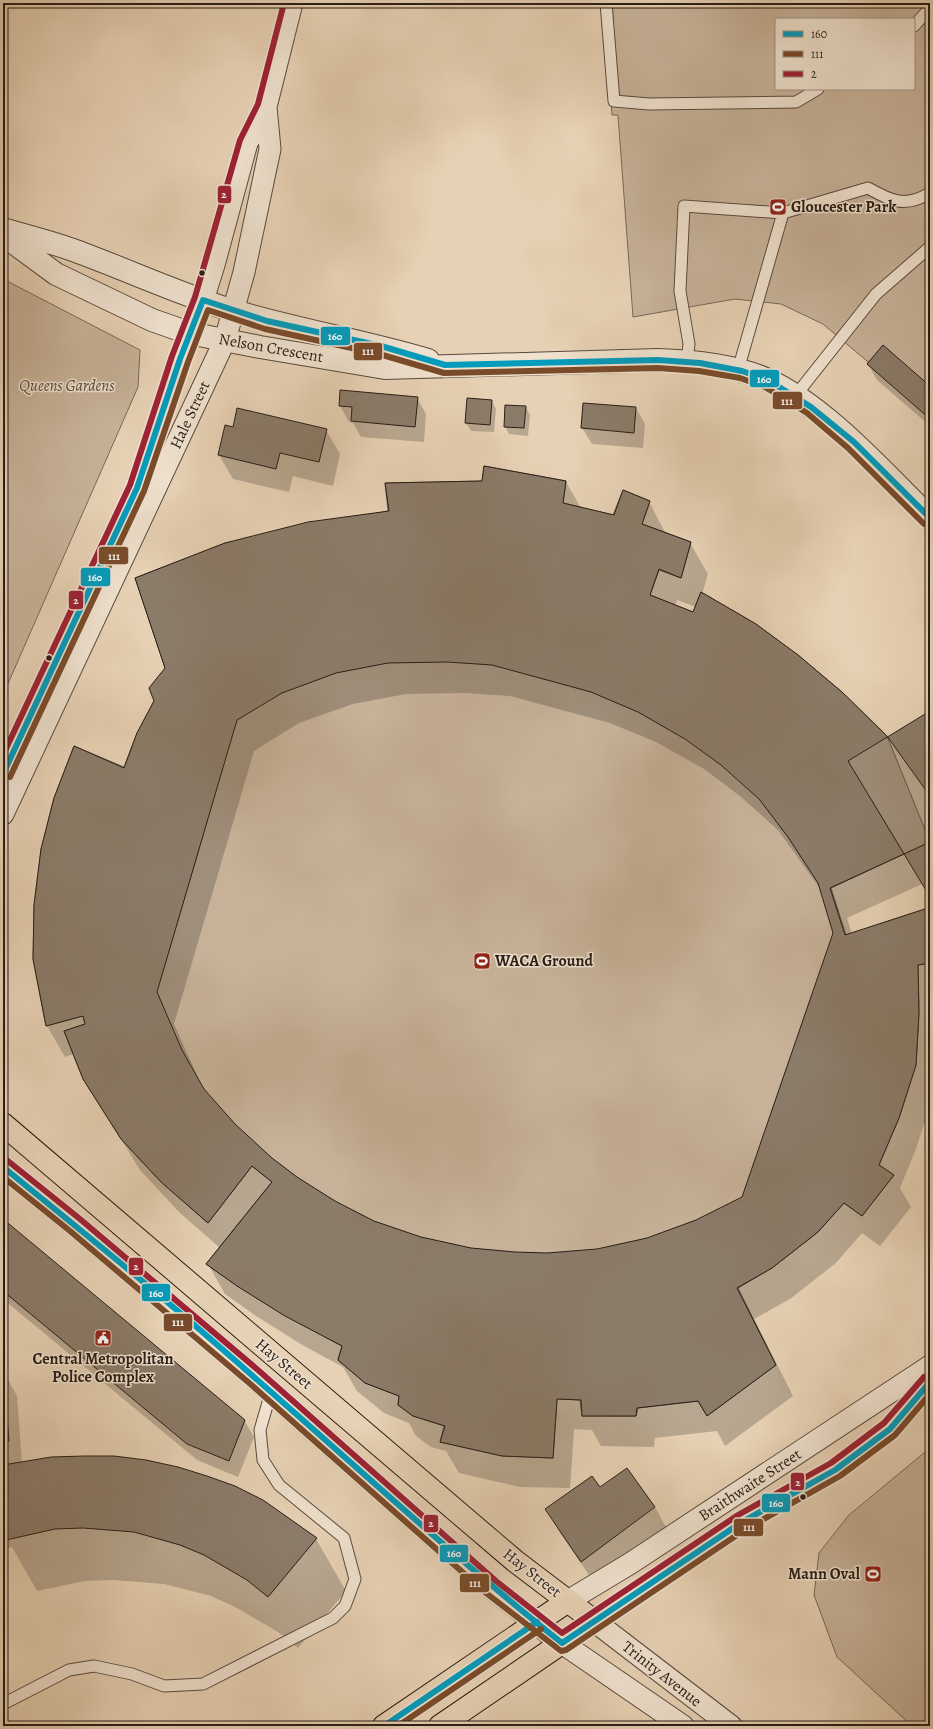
<svg xmlns="http://www.w3.org/2000/svg" width="933" height="1729" font-family="Alegreya,serif">
	<style>
		.green { fill: #c7b299; stroke: #786858; fill-rule: evenodd }
		.shadow { fill: #0003; fill-rule: evenodd }
		.building { fill: #8b7b69; stroke: #281d17; fill-rule: evenodd }
		.lines { fill: none; stroke-linecap: round; stroke-linejoin: round }
		.service-casing { stroke: #584a3e; stroke-width: 13 }
		.minor-casing { stroke: #584a3e; stroke-width: 23 }
		.tertiary-casing { stroke: #584a3e; stroke-width: 24 }
		.primary-casing { stroke: #281d17; stroke-width: 24 }
		.service { stroke: #efe1ce; stroke-width: 11 }
		.minor { stroke: #efe1ce; stroke-width: 21 }
		.tertiary { stroke: #efe1ce; stroke-width: 22 }
		.primary { stroke: #e7d1b4; stroke-width: 22 }
		.bus-1-casing { stroke: #efe1ce; stroke-width: 9 }
		.bus-2-casing { stroke: #efe1ce; stroke-width: 9 }
		.bus-3-casing { stroke: #efe1ce; stroke-width: 9 }
		.bus-1 { stroke: #049bbc; stroke-width: 6 }
		.bus-2 { stroke: #7a4b2a; stroke-width: 6 }
		.bus-3 { stroke: #9d2235; stroke-width: 6 }
		.bus-dot { fill: #281d17; stroke: #efe1ce; stroke-width: 1.5 }
		.labels { text-anchor: middle; dominant-baseline: central; stroke-width: 3; stroke-linejoin: round; paint-order: stroke }
		.poi-label { font-size: 16px; font-weight: bold; fill: #281d17; stroke: #efe1ce; text-anchor: start }
		.street-label { font-size: 16px; fill: #281d17; stroke: #efe1ce }
		.park-label { font-size: 16px; font-style: italic; fill: #584a3e; stroke: #efe1ce }
		.line-badge { stroke: #efe1ce; stroke-width: 1.5 }
		.badge-label { font-size: 11px; text-anchor: middle; font-weight: bold; fill: #fff }
	</style>
	<rect width="100%" height="100%" fill="#e7d1b4"/>
	<filter id="stains"><feTurbulence type="fractalNoise" baseFrequency=".005" numOctaves="4"/><feColorMatrix values="0 0 0 0 .2 0 0 0 0 .09 0 0 0 0 .02 0 0 0 .5 -.17"/></filter>
	<radialGradient id="worn" r=".72"><stop offset=".6" stop-color="#630" stop-opacity="0"/><stop offset="1" stop-color="#630" stop-opacity=".3"/></radialGradient>
	<path class="green" d="M605,3h325v411l-107,-90 -42,-20 -46,-5 -102,18 -15,-202h-6zM776,19h138v70h-138z
		M3,279l137,71 -2,37 -135,308z
		M484,466l82,15 -3,22 50,12 10,-25 27,11 -8,23 49,18 -10,36 -22,-8 -9,25 43,17 8,-20 55,32 42,31 44,37 45,44 43,106 -99,46 15,47 82,-27 2,7v48l-12,2 1,48 -3,52 -17,53 -20,47 15,10 -32,41 -18,-13 -26,29 -46,36 -34,20 38,77 -69,51 -9,-15 -60,7 -2,8h-54l-2,-16 -23,-1 -4,59 -51,-2 -62,-14 4,-16 -31,-10 -15,-11 1,-9 -34,-13 -27,-23 4,-14c-47,-25 -92,-51 -136,-82l66,-82 -20,-16 -44,57 -47,-41 -40,-43 -38,-60 -19,-48 21,-7 -2,-8 -37,10 -13,-67 1,-54 7,-56 13,-51 20,-52 50,21 13,-34 17,-32 11,-33 -30,-90 90,-35 163,-32 -3,-28 97,-2z
		M930,1448v278h-18l-75,-69 -23,-62 5,-42 30,-38z"/>
	<path class="shadow" d="M868,364l62,23v39l-53,-46z
		M341,391l76,7 9,16 -2,28 -63,-5 -8,-14 -4,-1 -9,-16z
		M492,401l4,8 -2,23 -23,-1 -5,-8z
		M526,407l4,8 -2,21 -19,-2 -4,-8z
		M636,408l9,16 -2,24 -51,-4 -10,-16z
		M233,428l93,2 14,24 -7,32 -40,-10 -4,16 -56,-13 -14,-24z
		M566,482l15,26 33,8 35,-14 17,32 24,9 18,31 -6,20 185,144 43,-26v185l-8,-13 -75,34 5,16 75,-25 3,4v193l-14,43 -16,39 11,19 -31,39 -18,-13 -26,30 -46,36 -36,20 39,77 -68,50 -8,-15 -62,7 -1,9 -53,-1 -9,-16 -18,-1 -4,59 -50,-1 -61,-14 -13,-22 -15,-4 -15,-11 -7,-13 -25,-10 -27,-22 -14,-24 -39,-21 -48,-30 -31,-22 -17,-30 12,-16 -40,-35 -40,-43 -56,-91 -10,-25 -9,3 -18,-31 -13,-67 90,-190 266,-257zM677,600l19,7 -2,6 -19,-7zM465,693l45,3 100,27 46,19 48,27 36,27 38,34 43,60 13,43 -91,265 -47,22 -49,19 -50,11 -50,4 -32,-1 -44,-4 -50,-11 -47,-16 -39,-20 -38,-24 -25,-19 -38,-34 -29,-34 -5,-9 -26,-58 80,-273 45,-28 54,-19 53,-10z
		M3,1220l241,200 10,17 -16,40 -41,-17 -194,-161z
		M4,1372l13,24 5,67 240,38 54,38 30,52 -48,57 -20,-16 -43,-25 -24,-11 -47,-12 -51,-4 -28,1 -48,10 -25,-44 -9,2z
		M627,1469l28,38 13,24 -72,54 -36,-52 -13,-23 53,-22z"/>
	<path class="building" d="M883,345l47,41v33l-63,-55z
		M340,390l78,7 -3,30 -64,-6 1,-14 -13,-1z
		M467,398l25,2 -2,25 -25,-2z
		M583,403l53,4 -2,26 -53,-5z
		M505,405l21,1 -2,22 -20,-1z
		M237,408l90,21 -8,33 -39,-9 -4,16 -58,-14 7,-30 8,2z
		M484,466l82,15 -3,22 51,12 9,-25 27,11 -8,23 49,18 -10,36 -22,-9 -9,26 43,17 8,-20 55,32 42,31 44,37 45,44 43,60v46l-100,46 15,47 83,-27 2,7v48l-12,2 1,48 -3,52 -17,53 -20,47 15,10 -32,41 -18,-13 -26,29 -46,36 -35,20 39,77 -69,51 -9,-15 -61,7 -1,8h-54l-1,-16 -24,-1 -4,59 -51,-2 -62,-14 5,-16 -32,-10 -15,-11 1,-9 -34,-13 -27,-23 4,-14 -57,-30 -48,-30 -31,-22 66,-82 -20,-16 -44,57 -47,-41 -40,-43 -38,-60 -19,-48 21,-7 -2,-8 -37,10 -13,-67 1,-54 7,-56 13,-51 20,-52 50,22 13,-35 17,-32 -5,-13 16,-20 -30,-90 90,-35 83,-21 81,-11 -4,-28 97,-2zM447,662l45,3 99,27 47,20 47,27 36,26 38,34 29,38 30,46 15,50 -91,264 -46,23 -49,18 -50,11 -50,4 -32,-1 -44,-4 -50,-11 -47,-16 -39,-20 -38,-24 -25,-19 -37,-34 -31,-35 -22,-39 -25,-58 80,-272 45,-27 54,-20 52,-10z
		M930,711v186l-82,-136z
		M3,1219l242,201 -16,41 -42,-17 -184,-153z
		M3,1371l6,70h-6z
		M84,1456h30l32,4 32,7 29,9 28,10 28,14 54,38 -49,59 -21,-17 -43,-25 -24,-10 -46,-13 -51,-4 -28,1 -49,11 -3,-15v-60l48,-8z
		M627,1468l28,39 -74,55 -36,-53 47,-33 8,11z
		M3,1525l3,15h-3z"/>
	<g class="lines">
		<g class="service-casing">
			<path id="service" d="M606,3l8,98 35,3 147,-2 22,-13
				M914,26l16,-18
				M687,361l2,-17 -9,-53 4,-85 99,7 85,-25c23,13 37,20 62,5
				M738,370l45,-157
				M796,395l80,-101 54,-47
				M3,1704l66,-34 25,-4 38,8 32,12 39,-2 130,-66 12,-12 10,-27 -11,-41 -65,-53 -16,-25 -3,-30 11,-38"/>
		</g>
		<g class="minor-casing">
			<path id="minor" d="M3,774l134,-286 43,-129 23,-59 11,-35 33,-122 19,-36 26,-104
				M3,814l222,-474 19,-68 26,-123 -4,-42
				M568,1601l63,-38 299,-197
				M562,1643l121,83
				M731,1726l-137,-105 148,-99 93,-52 55,-41 40,-47"/>
		</g>
		<g class="tertiary-casing">
			<path id="tertiary" d="M3,229c26,8 53,14 78,24 51,19 101,42 153,58 64,19 130,30 194,49
				M3,235l53,39 96,46 37,13 71,14 125,21 273,-8c36,1 77,5 110,20 58,27 116,93 162,138"/>
		</g>
		<g class="primary-casing">
			<path id="primary" d="M3,1124l512,437 79,60 -154,105
				M3,1167l72,58 178,151 238,211 71,56
				M384,1726l184,-125"/>
		</g>
		<use href="#service" class="service"/>
		<use href="#minor" class="minor"/>
		<use href="#tertiary" class="tertiary"/>
		<use href="#primary" class="primary"/>
		<g class="bus-1-casing">
			<path id="bus-1" d="M3,774l134,-286 43,-129 23,-59 64,21 114,25 64,19 213,-5 42,3 42,8 26,9 43,27 43,35 76,76
				M3,1167c85,69 170,138 252,211 102,89 201,181 307,265l180,-121 93,-52 55,-41 40,-47
				M384,1726l153,-104"/>
		</g>
		<g class="bus-2-casing">
			<path id="bus-2" d="M10,777l134,-286 44,-129 20,-52 57,19 114,25 65,19 214,-5 41,3 41,7 25,9 42,26 41,35 76,76
				M3,1177l67,54 178,151 238,211 75,58 5,-1 180,-121 94,-53 55,-41 35,-41
				M398,1726l143,-97"/>
		</g>
		<g class="bus-3-casing">
			<path id="bus-3" d="M3,755l127,-270 42,-129 23,-59 45,-157 18,-36 26,-101
				M8,1161l72,58 178,151 238,211 66,52 176,-118 93,-52 53,-40 40,-46"/>
		</g>
		<use href="#bus-1" class="bus-1"/>
		<use href="#bus-2" class="bus-2"/>
		<use href="#bus-3" class="bus-3"/>
	</g>
	<defs>
		<g id="stadium-square" transform="scale(0.9)"><rect x="-9" y="-9" width="18" height="18" rx="4" fill="#8f2418" stroke="#efe1ce"/><path d="M0-5a6.5 5 0 1 0 0 10a6.5 5 0 1 0 0-10ZM-3.5-1.8h7v3.6h-7Z" fill="#fff"/></g>
		<g id="civic-square" transform="scale(0.9)"><rect x="-9" y="-9" width="18" height="18" rx="4" fill="#8f2418" stroke="#efe1ce"/><path d="M-.6-6.5H3V-4.5H.6V-3L4-1V1h2V6H-6V1h2V-1L-.6-3ZM-1.2 2.5V6h2.4V2.5Z" fill="#fff"/></g>
	</defs>
	<g fill-rule="evenodd">
		<use href="#stadium-square" x="778" y="207"/>
		<use href="#stadium-square" x="482" y="961"/>
		<use href="#civic-square" x="103" y="1338"/>
		<use href="#stadium-square" x="873" y="1574"/>
	</g>
	<g class="bus-dot">
		<circle cx="202" cy="273" r="3.5"/>
		<circle cx="49" cy="658" r="3.5"/>
		<circle cx="803" cy="1497" r="3.5"/>
	</g>
	<g class="labels">
		<g class="poi-label">
			<text x="791" y="207">Gloucester Park</text>
			<text x="495" y="961">WACA Ground</text>
			<text x="103" y="1359" text-anchor="middle">Central Metropolitan<tspan x="103" dy="18">Police Complex</tspan></text>
			<text x="860" y="1574" text-anchor="end">Mann Oval</text>
		</g>
		<g class="street-label">
			<text transform="translate(271 348) rotate(10)">Nelson Crescent</text>
			<text transform="translate(190 415) rotate(-65)">Hale Street</text>
			<text transform="translate(284 1364) rotate(40)">Hay Street</text>
			<text transform="translate(750 1485) rotate(-33)">Braithwaite Street</text>
			<text transform="translate(532 1573) rotate(38)">Hay Street</text>
			<text transform="translate(662 1674) rotate(38)">Trinity Avenue</text>
		</g>
		<g class="park-label">
			<text x="67" y="386">Queens Gardens</text>
		</g>
	</g>
	<g class="line-badge">
		<rect x="217" y="185" width="15" height="19" rx="4" fill="#9d2235"/>
		<rect x="320" y="326" width="31" height="20" rx="4" fill="#049bbc"/>
		<rect x="353" y="342" width="30" height="19" rx="4" fill="#7a4b2a"/>
		<rect x="749" y="369" width="31" height="19" rx="4" fill="#049bbc"/>
		<rect x="772" y="391" width="31" height="19" rx="4" fill="#7a4b2a"/>
		<rect x="98" y="546" width="31" height="19" rx="4" fill="#7a4b2a"/>
		<rect x="80" y="567" width="31" height="20" rx="4" fill="#049bbc"/>
		<rect x="68" y="590" width="16" height="20" rx="4" fill="#9d2235"/>
		<rect x="128" y="1257" width="16" height="19" rx="4" fill="#9d2235"/>
		<rect x="141" y="1283" width="30" height="19" rx="4" fill="#049bbc"/>
		<rect x="163" y="1313" width="30" height="19" rx="4" fill="#7a4b2a"/>
		<rect x="790" y="1472" width="15" height="19" rx="4" fill="#9d2235"/>
		<rect x="761" y="1493" width="30" height="20" rx="4" fill="#049bbc"/>
		<rect x="423" y="1514" width="16" height="19" rx="4" fill="#9d2235"/>
		<rect x="733" y="1518" width="31" height="19" rx="4" fill="#7a4b2a"/>
		<rect x="439" y="1544" width="30" height="19" rx="4" fill="#049bbc"/>
		<rect x="459" y="1573" width="31" height="20" rx="4" fill="#7a4b2a"/>
	</g>
	<g class="badge-label">
		<text x="224" y="198">2</text>
		<text x="335" y="340">160</text>
		<text x="368" y="355">111</text>
		<text x="764" y="383">160</text>
		<text x="787" y="405">111</text>
		<text x="114" y="560">111</text>
		<text x="95" y="581">160</text>
		<text x="76" y="604">2</text>
		<text x="136" y="1270">2</text>
		<text x="156" y="1297">160</text>
		<text x="178" y="1326">111</text>
		<text x="798" y="1486">2</text>
		<text x="776" y="1507">160</text>
		<text x="431" y="1527">2</text>
		<text x="749" y="1531">111</text>
		<text x="454" y="1557">160</text>
		<text x="475" y="1587">111</text>
	</g>
	<rect width="933" height="1729" fill="none" stroke="#e7d1b4" stroke-width="16"/>
	<rect x="4" y="4" width="925" height="1721" fill="none" stroke="#281d17" stroke-width="2"/>
	<rect x="8" y="8" width="917" height="1713" fill="none" stroke="#281d17"/>
	<rect x="775" y="18" width="140" height="72" fill="#efe1ce" stroke="#9f9385"/>
	<rect x="783" y="31" width="20" height="6" fill="#049bbc" stroke="#9f9385"/>
	<text x="811" y="38" font-size="12" fill="#281d17">160</text>
	<rect x="783" y="51" width="20" height="6" fill="#7a4b2a" stroke="#9f9385"/>
	<text x="811" y="58" font-size="12" fill="#281d17">111</text>
	<rect x="783" y="71" width="20" height="6" fill="#9d2235" stroke="#9f9385"/>
	<text x="811" y="78" font-size="12" fill="#281d17">2</text>
	<rect width="100%" height="100%" filter="url(#stains)"/>
	<rect width="100%" height="100%" fill="url(#worn)"/>
</svg>
